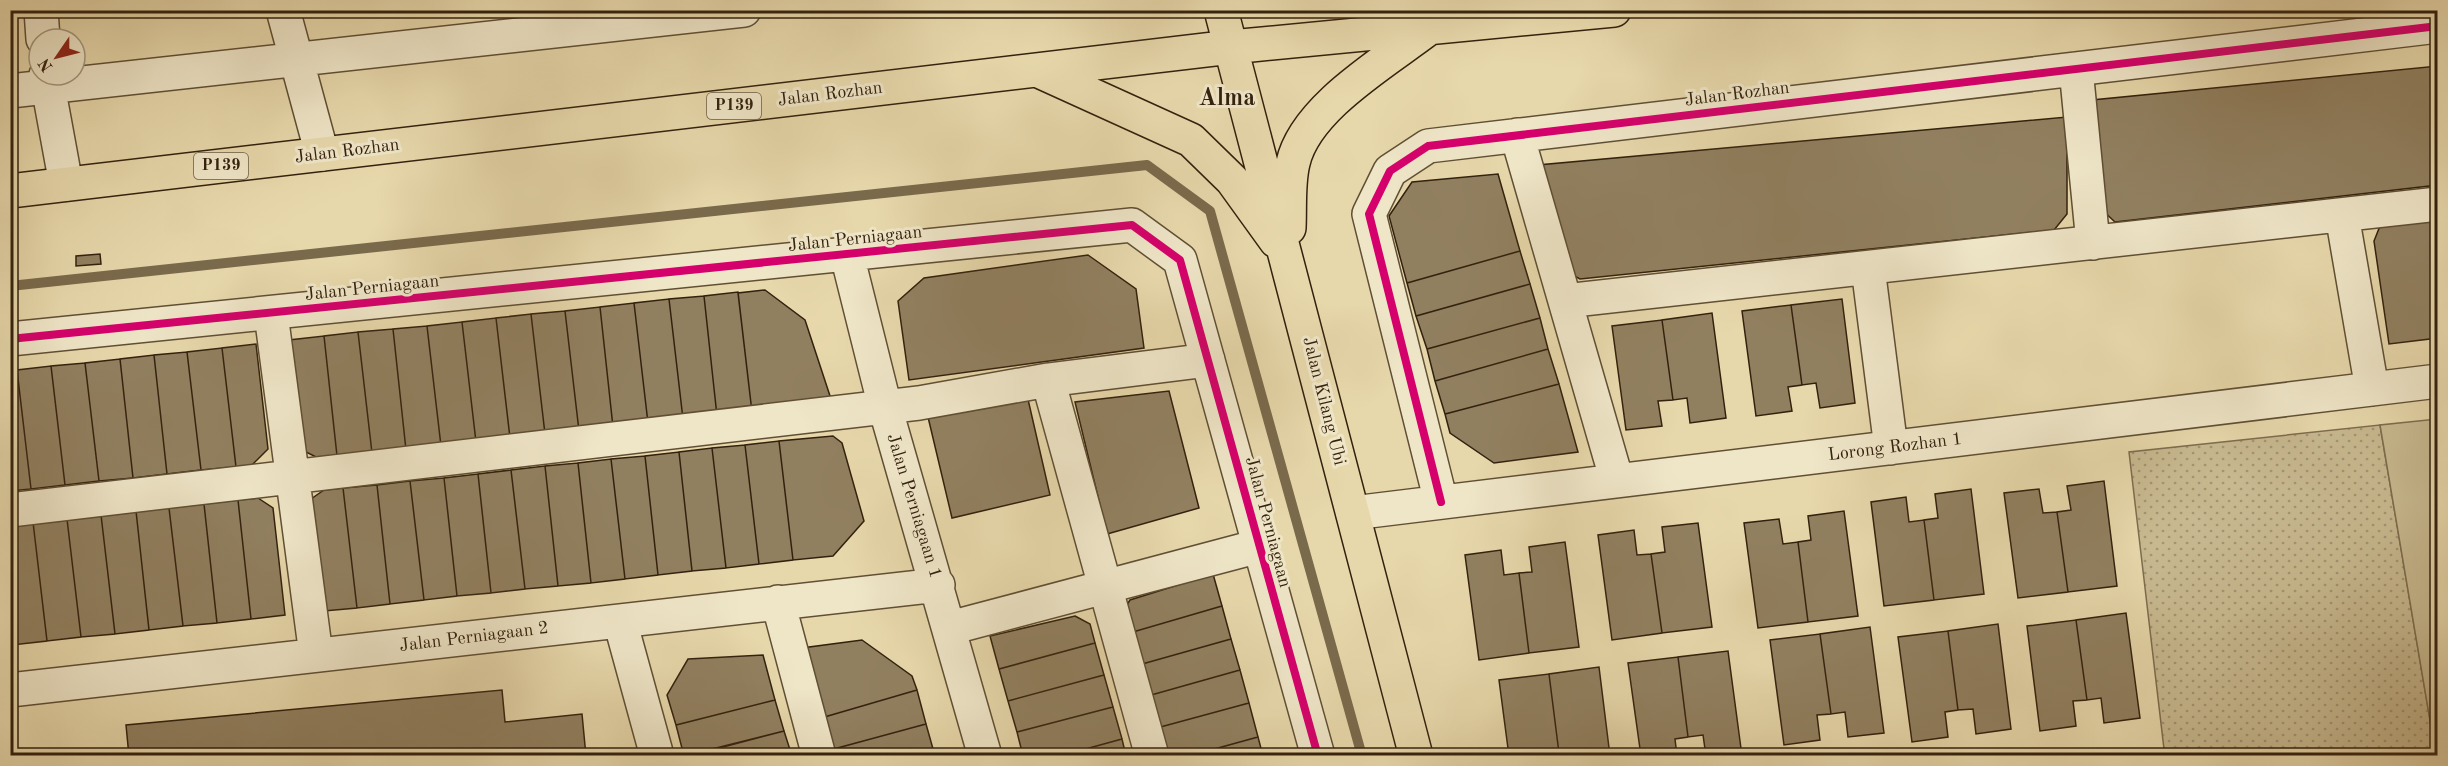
<svg xmlns="http://www.w3.org/2000/svg" width="2448" height="766" font-family="'Old Standard TT',serif">
	<style>
		.park { fill: url(#park-dots); stroke: #7e6d4f; stroke-width: 1.5 }
		.pitch { fill: #c8b990; stroke: #7e6d4f; stroke-width: 1.5 }
		.lines { fill: none; stroke-linecap: round; stroke-linejoin: round }
		.stream { stroke: #7a6a4c; stroke-width: 10 }
		.building { fill: #918060; stroke: #33210e; stroke-width: 1.5 }
		.minor-casing { stroke: #604f35; stroke-width: 36 }
		.major-casing { stroke: #33210e; stroke-width: 36 }
		.minor { stroke: #efe6c8; stroke-width: 33 }
		.major { stroke: #e7d8ab; stroke-width: 33 }
		.cycleway-casing { stroke: #efe6c8; stroke-width: 11 }
		.cycleway { stroke: #d6006c; stroke-width: 8 }
		.labels { text-anchor: middle; dominant-baseline: central; stroke-width: 6; stroke-linejoin: round; paint-order: stroke }
		.shield { fill: #efe6c8; stroke: #6b5c46; stroke-width: 1.5 }
		.shield-label { font-size: 16px; font-weight: bold; fill: #33210e }
		.street-label { font-size: 18px; fill: #33210e; stroke: #efe6c8 }
		.district-label { font-size: 24px; font-weight: bold; fill: #33210e; stroke: #efe6c8 }
	</style>
	<defs>
		<pattern id="park-dots" width="8" height="8" patternUnits="userSpaceOnUse" patternTransform="scale(1.5)"><rect width="8" height="8" fill="#c8b990"/><path d="M2 2h.1M6 6h.1" fill="none" stroke="#a39674" stroke-width="1.8" stroke-linecap="round"/></pattern>
	</defs>
	<rect width="100%" height="100%" fill="#e7d8ab"/>
	<filter id="stains"><feTurbulence type="fractalNoise" baseFrequency=".00333" numOctaves="4"/><feColorMatrix values="0 0 0 0 .2 0 0 0 0 .09 0 0 0 0 .02 0 0 0 .5 -.17"/></filter>
	<radialGradient id="worn" r=".72"><stop offset=".6" stop-color="#630" stop-opacity="0"/><stop offset="1" stop-color="#630" stop-opacity=".3"/></radialGradient>
	<path class="park" d="M2380,425l56,330 -260,1 -12,-7 -35,-297z"/>
	<path class="pitch" d="M2437,419l1,336 -2,1 -56,-331z"/>
	<g class="lines">
		<path class="stream" d="M10,286l1137,-121 63,46 152,545"/>
	</g>
	<path class="building" d="M2438,66v119l-323,37 -15,-14 -8,-108z
		M2067,117v97l-13,16 -474,49 -15,-8 -27,-106z
		M1498,174l22,77 -113,32 -18,-67 23,-34z
		M2438,219v119l-49,6 -15,-103 6,-15z
		M1520,251l10,33 -114,32 -9,-33z
		M100,254l1,10 -25,2v-10z
		M1088,255l48,34 8,59 -235,32 -11,-79 26,-23z
		M1530,284l10,34 -113,31 -11,-33z
		M765,290l40,30 26,79 -79,13 -14,-119z
		M738,292l14,120 -35,4 -13,-120z
		M704,296l13,120 -34,3 -14,-120z
		M669,299l14,120 -35,4 -14,-120z
		M1842,299l13,104 -35,5 -4,-25 -14,2 -11,-80z
		M634,303l14,120 -35,4 -13,-120z
		M1791,305l11,80 -14,2 4,24 -36,5 -14,-105z
		M600,307l13,120 -34,4 -14,-120z
		M565,311l14,120 -34,3 -14,-120z
		M1712,313l14,105 -36,5 -3,-25 -14,2 -11,-80z
		M531,314l14,120 -35,4 -14,-120z
		M496,318l14,120 -34,4 -14,-120z
		M1540,318l8,31 -113,32 -8,-32z
		M1662,320l11,80 -15,1 4,25 -36,4 -14,-104z
		M462,322l14,120 -35,4 -14,-120z
		M427,326l14,120 -35,4 -13,-121z
		M393,329l13,121 -34,3 -14,-121z
		M358,332l14,121 -35,3 -13,-120z
		M324,336l13,120 -17,3 -18,-9 -13,-110z
		M256,344l12,105 -16,16 -16,2 -14,-119z
		M222,348l14,119 -35,3 -14,-118z
		M1548,349l11,35 -114,30 -10,-33z
		M187,352l14,118 -34,4 -13,-119z
		M154,355l13,119 -34,4 -13,-119z
		M120,359l13,119 -34,3 -14,-118z
		M85,363l14,118 -34,4 -14,-119z
		M51,366l14,119 -34,4 -14,-119z
		M17,370l14,119 -21,2v-120z
		M1559,384l19,68 -84,11 -44,-30 -5,-19z
		M1169,391l30,117 -92,26 -32,-132z
		M1027,395l23,100 -98,23 -24,-101z
		M833,436l9,7 22,78 -31,35 -40,4 -14,-119z
		M779,441l14,119 -34,4 -14,-119z
		M745,445l14,119 -33,4 -14,-120z
		M712,448l14,120 -34,3 -13,-119z
		M679,452l13,119 -34,4 -13,-119z
		M645,456l13,119 -33,4 -14,-120z
		M611,459l14,120 -34,4 -13,-120z
		M578,463l13,120 -33,3 -13,-120z
		M545,466l13,120 -33,3 -14,-119z
		M511,470l14,119 -34,4 -13,-119z
		M478,474l13,119 -34,3 -13,-118z
		M444,478l13,118 -33,4 -14,-119z
		M410,481l14,119 -34,4 -13,-119z
		M2104,481l13,105 -49,6 -11,-80 14,-2 -4,-24z
		M377,485l13,119 -33,4 -14,-120z
		M343,488l14,120 -33,3 -13,-112 13,-9z
		M1971,489l13,105 -50,6 -10,-80 14,-2 -3,-24z
		M2039,489l4,24 14,-1 11,80 -50,6 -14,-105z
		M1906,497l3,25 15,-2 10,80 -50,6 -13,-104z
		M258,498l15,10 12,107 -34,4 -13,-119z
		M238,500l13,119 -34,4 -13,-119z
		M204,504l13,119 -34,3 -14,-118z
		M169,508l14,118 -34,4 -13,-119z
		M136,511l13,119 -34,4 -14,-119z
		M1844,511l14,105 -50,6 -10,-80 13,-2 -3,-24z
		M101,515l14,119 -34,3 -14,-118z
		M67,519l14,118 -34,4 -14,-119z
		M1779,519l4,25 15,-2 10,80 -50,6 -14,-105z
		M33,522l14,119 -35,4 -2,-120z
		M1698,523l14,104 -50,6 -11,-79 14,-2 -3,-25z
		M1634,530l3,25 14,-1 11,79 -50,7 -14,-105z
		M1565,542l14,105 -50,6 -10,-80 13,-1 -3,-25z
		M1501,550l3,25 15,-2 10,80 -50,7 -14,-105z
		M1213,574l9,32 -96,28 -5,-20 9,-14z
		M1222,606l9,33 -96,27 -9,-32z
		M2126,613l14,105 -36,5 -3,-25 -14,2 -11,-80z
		M1075,616l15,8 5,19 -96,26 -9,-33z
		M2076,620l11,80 -14,1 3,25 -36,5 -13,-105z
		M1998,624l13,105 -35,5 -3,-25 -15,1 -10,-79z
		M1870,627l14,106 -36,4 -3,-25 -14,2 -11,-80z
		M1948,631l10,79 -13,2 3,25 -36,5 -14,-105z
		M1820,634l11,80 -14,1 3,25 -36,5 -14,-105z
		M1231,639l9,31 -96,27 -9,-31z
		M862,640l50,36 5,14 -96,28 -19,-70z
		M1095,643l9,32 -96,26 -9,-32z
		M1728,651l14,105h-36l-3,-21 -15,2 -10,-80z
		M763,655l12,45 -99,25 -9,-30 21,-36z
		M1678,657l10,80 -13,2 2,17h-36l-13,-93z
		M1599,667l11,89 -51,-3 -10,-79z
		M1240,670l9,33 -96,26 -9,-32z
		M1549,674l10,79 -50,3 -10,-76z
		M1104,675l9,32 -96,25 -9,-31z
		M502,690l3,32 77,-8 4,42h-457l-3,-31z
		M917,690l9,34 -96,26 -9,-32z
		M775,700l9,31 -100,25 -8,-31z
		M1249,703l9,34 -69,19h-29l-7,-27z
		M1113,707l9,32 -62,17h-37l-6,-24z
		M926,724l9,32h-104l-1,-6z
		M784,731l8,25h-103z
		M1258,737l5,19h-74z
		M1122,739l4,17h-66z"/>
	<g class="lines">
		<g class="minor-casing">
			<path id="minor" d="M41,10l2,29
				M283,10l39,144
				M2076,69l17,174
				M46,75l20,109
				M10,91l734,-81
				M1517,135l100,346
				M2342,215l30,174
				M847,255l38,152 100,349
				M1868,268l23,180
				M1565,301l873,-97
				M271,314l45,341
				M10,339l1122,-114 48,35 138,496
				M1048,380l104,376
				M1441,502l-72,-288 21,-43 38,-25 1010,-120
				M10,510l909,-107 129,-23 160,-20
				M1353,513l1085,-132
				M778,602l41,154
				M620,621l37,135
				M950,628l309,-82
				M10,690l928,-105"/>
		</g>
		<g class="major-casing">
			<path id="major" d="M1221,10l195,746
				M1039,71l152,69 41,40 44,61
				M10,191l1221,-144 383,-37
				M1289,228c1,-21 -1,-45 4,-65 12,-55 92,-101 135,-134"/>
		</g>
		<use href="#minor" class="minor"/>
		<use href="#major" class="major"/>
		<g class="cycleway-casing">
			<path id="cycleway" d="M10,339l1122,-114 48,35 138,496
				M1441,502l-72,-288 21,-43 38,-25 1010,-120"/>
		</g>
		<use href="#cycleway" class="cycleway"/>
	</g>
	<g class="labels">
		<g class="shield">
			<rect x="707" y="93" width="54" height="26" rx="4.5"/>
			<rect x="194" y="153" width="54" height="26" rx="4.5"/>
		</g>
		<g class="shield-label">
			<text x="734" y="106">P139</text>
			<text x="221" y="166">P139</text>
		</g>
		<g class="street-label">
			<text transform="translate(830 94) rotate(-7)">Jalan Rozhan</text>
			<text transform="translate(1737 94) rotate(-7)">Jalan Rozhan</text>
			<text transform="translate(347 151) rotate(-7)">Jalan Rozhan</text>
			<text transform="translate(855 239) rotate(-6)">Jalan Perniagaan</text>
			<text transform="translate(372 288) rotate(-6)">Jalan Perniagaan</text>
			<text transform="translate(1324 401) rotate(76)">Jalan Kilang Ubi</text>
			<text transform="translate(1895 447) rotate(-7)">Lorong Rozhan 1</text>
			<text transform="translate(914 506) rotate(73)">Jalan Perniagaan 1</text>
			<text transform="translate(1268 522) rotate(75)">Jalan Perniagaan</text>
			<text transform="translate(474 637) rotate(-7)">Jalan Perniagaan 2</text>
		</g>
		<g class="district-label">
			<text x="1227" y="99">Alma</text>
		</g>
	</g>
	<rect width="2448" height="766" fill="none" stroke="#e7d8ab" stroke-width="36"/>
	<rect x="12" y="12" width="2424" height="742" fill="none" stroke="#33210e" stroke-width="3"/>
	<rect x="18" y="18" width="2412" height="730" fill="none" stroke="#33210e" stroke-width="1.5"/>
	<g transform="translate(57 57) rotate(235)"><circle r="28" fill="#efe6c8" stroke="#a4977e" stroke-width="1.5"/>
	<path d="M0-4.5L10 22L0 15L-10 22Z" fill="#8f2418"/>
	<text y="-9" font-size="16" font-weight="bold" text-anchor="middle" fill="#33210e">N</text>
	</g>
	<rect width="100%" height="100%" filter="url(#stains)"/>
	<rect width="100%" height="100%" fill="url(#worn)"/>
</svg>
